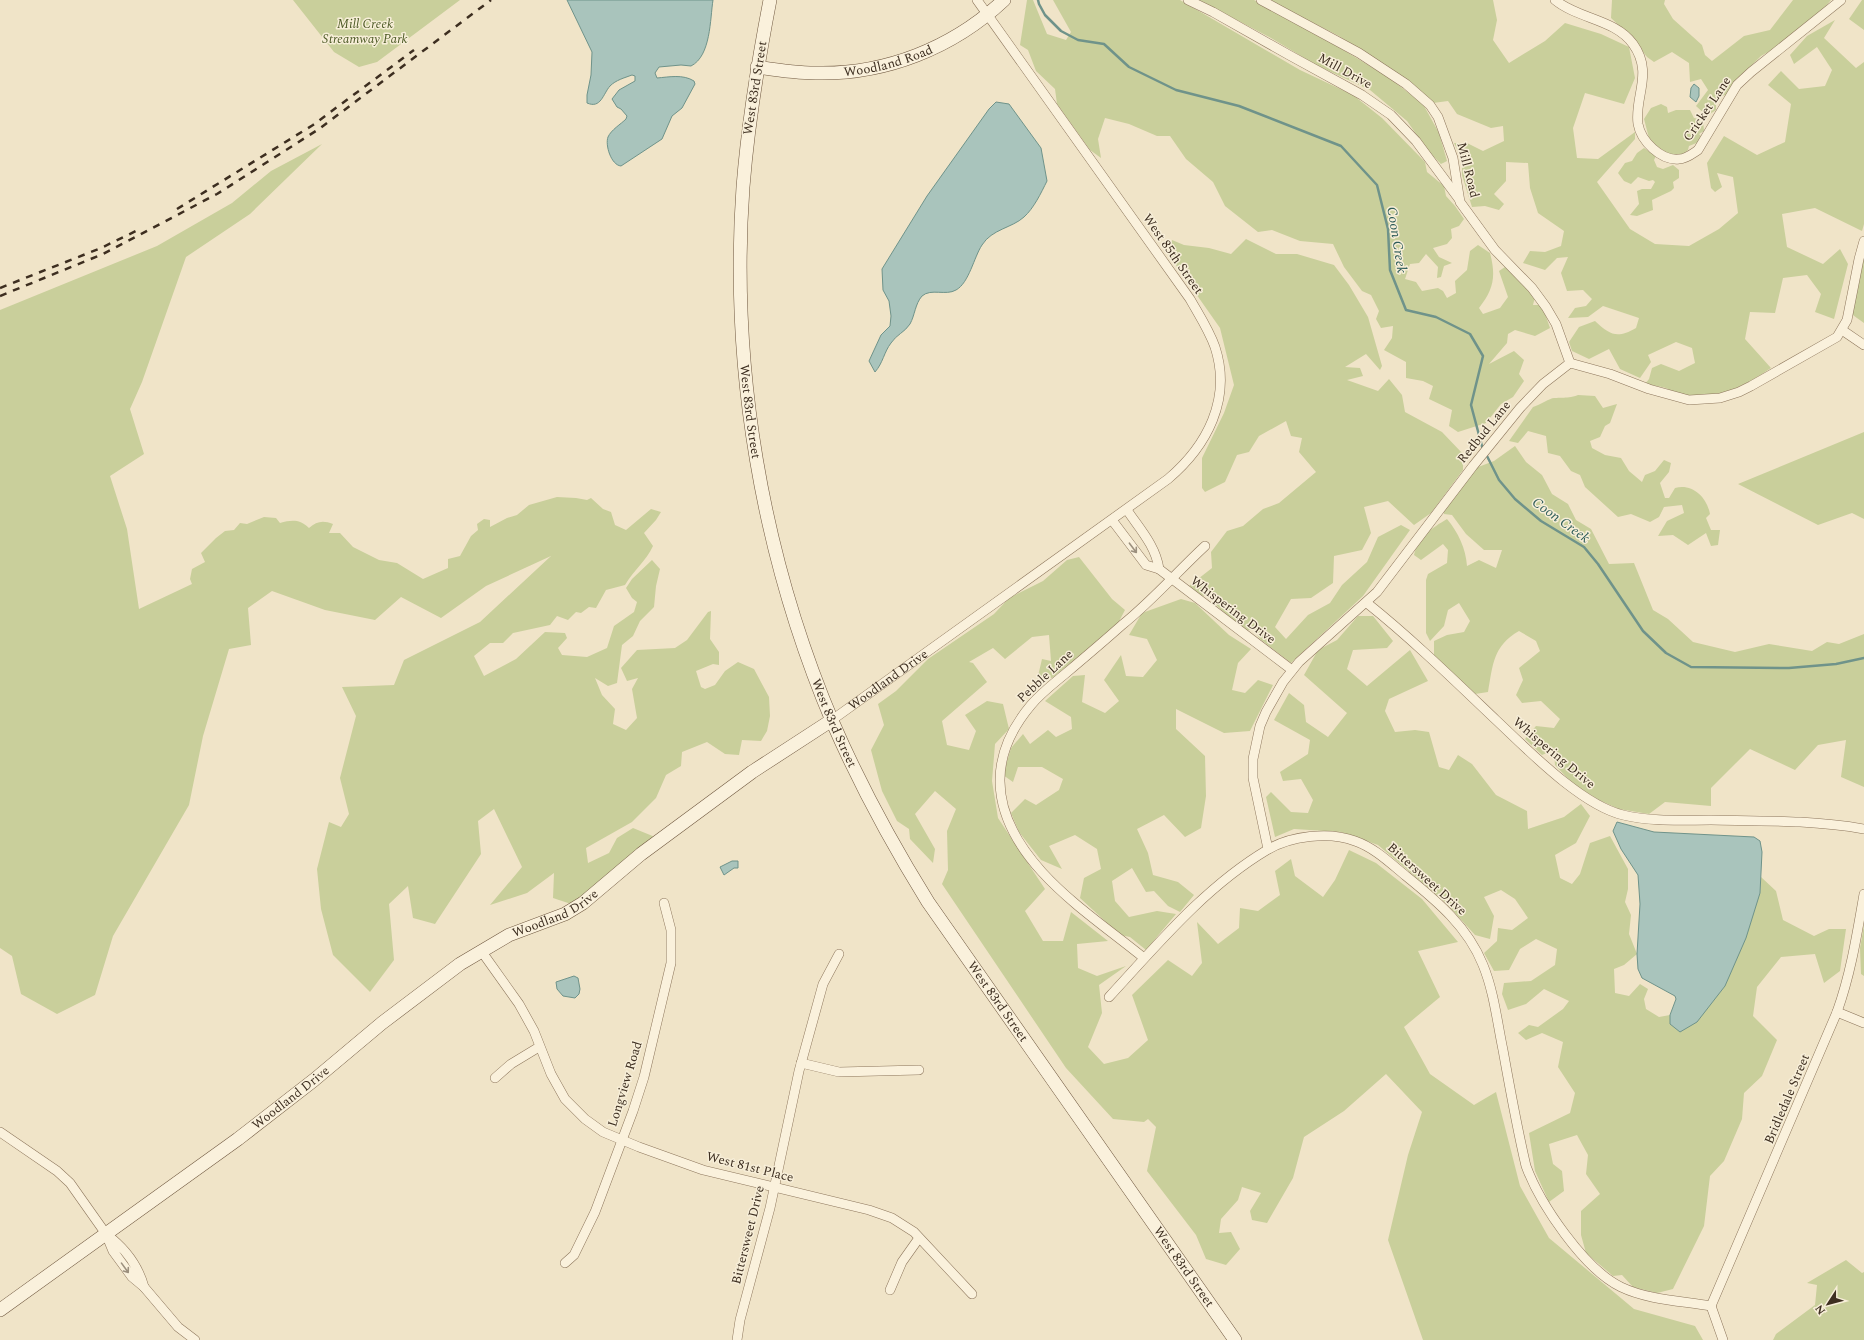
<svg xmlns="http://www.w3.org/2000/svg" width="1864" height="1340" font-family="Spectral,serif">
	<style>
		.green { fill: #c9cf9b }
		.water { fill: #a9c4bc; stroke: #6f938a }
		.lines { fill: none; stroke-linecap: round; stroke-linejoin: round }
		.stream { stroke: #6f938a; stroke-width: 2.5 }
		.street-casing { stroke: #8d765c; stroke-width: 10 }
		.secondary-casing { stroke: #6f573f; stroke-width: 14 }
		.street { stroke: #faf1dc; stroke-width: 9 }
		.secondary { stroke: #faf1dc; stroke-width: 13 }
		.rail { stroke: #3d2e20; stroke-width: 2.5; stroke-dasharray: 7 7; stroke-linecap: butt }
		.oneway { stroke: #9c907e }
		.labels { text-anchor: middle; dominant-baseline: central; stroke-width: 3; stroke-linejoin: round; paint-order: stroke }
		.park-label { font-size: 13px; font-style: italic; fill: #4d5a26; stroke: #f7eed8 }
		.street-label { font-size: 13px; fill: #3d2e20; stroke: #f7eed8 }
		.water-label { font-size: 14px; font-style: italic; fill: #2f5d5a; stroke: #f7eed8 }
	</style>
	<rect width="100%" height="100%" fill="#f0e4c8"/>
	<path class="green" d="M293,0h167l-83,62 -18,5 -25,-15z
		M1027,0h6l14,34 19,6 5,-8 -18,-32h127l120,70 53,25 29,23 43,44 2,10 17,14 2,10 9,10 9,13 -5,7 -8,3 1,9 -5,6 -14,4 6,9 13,6 -8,3 -3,11 -4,1 1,-11 -12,-13 -7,9 -9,1 -5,15 11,3 6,9 16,-3 5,3 4,7 9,-5 -1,-12 12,-11 3,-19 8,-6 12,8c6,23 4,36 -11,55l4,6 17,-6 8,-11 -9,-26 6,-4 13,10 4,8 3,1 10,11 -2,8h9l8,23 -15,8 -20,-6 -7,4 -1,9 -18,21 25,-13 10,9 -5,14 5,7 -11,16 -12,7 -15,19 -28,9 -9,-6 3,-16 -23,-11 4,-13 -10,-5 -17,-3v-16l-22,-12 8,-12 1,-12 -12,2 -5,-9 3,-8 -8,-16 -9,-4 -18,-24 -11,-23 -33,-3 -28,-11 -14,2 -33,-26 -12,-24 -27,-23 -16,-23h-13l-28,-12 -24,-6 -7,21 3,19 -11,-8 -33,-46 -2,-15 -19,-18 -8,-21 -8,-5z
		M1199,0h55l43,22 91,55 35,27 16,29 8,28 -6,3 -13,-13 -21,-30 -37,-31 -54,-25 -45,-27z
		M1268,0h225l4,20 -4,20 16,23 36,-22 20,-18 36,11 28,13 6,31 -11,26 -39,-11 -12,35 4,30 21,1 37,-27v7l-38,43 33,47 25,15 34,2 30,-17 19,-16 -5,-36 -16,-4 5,14 -7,5 -4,-4 -4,-25 17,-27 33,19 28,-13 6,-38 -23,-19 13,-14 18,18 26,-3 7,-16 -15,-23 -23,17 -4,-9 17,-19 28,-16 -11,18 32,30 8,-6v162l-2,7 -47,-23 -33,6 5,33 36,17 17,-15 8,15 -14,55 -19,-7 6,-18 -14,-19 -24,3 -8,35 -25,-1 -5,27 26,29c-28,19 -56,34 -91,26 -5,-1 -10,-4 -14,-6 -7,-2 -14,-3 -21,-4l4,-5 3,-11 9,-4 18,7 16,-8 -3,-15 -16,-6 -28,13 3,7 -11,16 -20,-9 -11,-20 -20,10 -17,-8 -3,-9 10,-15 16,-6c15,14 22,18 41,7l3,-10 -36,-12 -15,11 -20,1 7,-10 11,-2 6,-7 -9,-9 -16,1 -6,-18 7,-16 -11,1 -12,12 -22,-7 7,-12 15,1 16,-6 3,-15 -26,-18 -8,-25 -2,-25 -22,-1v19l-12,13 10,10 -5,6 -14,-4 -13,1 -10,-32v-16l-8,-16h13l16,8 21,-10 -1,-15 -12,2 -34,-14 -9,-13 -15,2 -94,-67z
		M1612,0h53l-1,4 9,15 29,26 3,10 7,6 32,-25 26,-6 23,-30h38l-13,15 -36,29 -21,12 -22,22 -11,16 -12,4v12l-9,6 -11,-10 12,-16 -7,-11 -11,3 -1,-19 -17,-11 -18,10 -7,-5 -14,-18 -22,-21z
		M1862,0h2v30l-15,-11z
		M1661,104l6,3 1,6 8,-3h14l4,8 9,2 1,11 -5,3 2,2 -2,6 -10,4 -1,4 -7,6 -12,-2 -19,-12 -6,-23 7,-11z
		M322,144l-72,70 -64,43 -44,125 -12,27 14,45 -34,22 17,53 12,80 53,-25 -2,-5 2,-10 13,-7 -4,-9 15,-15 9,-7 9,-1 6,-7 7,1 17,-7 12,1 4,5c12,-3 19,-4 29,5 8,-7 14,-8 24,-4l-4,9h11l13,14 26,13 18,3 26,16 25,-11v-9l12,-3 11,-20 7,-6 -1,-6 7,-5 6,1v7l17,-9 10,-3 12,-10 28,-8 19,1 11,2 4,-2 12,11 8,3 4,13 11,5 25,-21 10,3 -5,8 -12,13 9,13c-6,14 -20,25 -28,39l-19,5 -10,18 -7,-1 -8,6 -5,-1 -8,8 -11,-4 -7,9 -37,8 -10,10h-13l-16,13 10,20 32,-17 29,-27 20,1 2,5 -9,10 4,7 25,2 20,-9 7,-22 20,-14 3,-10 -5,-4 -6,-10 6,-9 20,-19 8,9 -4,17 -2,21 -14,14 -7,15 -11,9 -5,38 -9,3 -13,-8 7,17 13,14 -2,15 13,6 11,-12 -5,-29 6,-11 -11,3 -6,-13 16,-18 38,-2 12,-8 21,-28 3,-1 -1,28 9,13v13l-6,-1 -17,7 5,16 4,2 10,-4 10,-14 13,-9 16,7 15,28 1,19 -3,15 -6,10 -19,-1 -3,15 -14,-1 -18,-12 -25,10 -1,14 -15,9 -10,23 -24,24 -46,26 2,15 21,-10 8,-15 16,-10 22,9 -48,43 -36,24 -18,-6 1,-25 -27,20 -37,12 32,-38 -28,-58 -16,12 3,33 -46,70 -22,-6 -5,-32 -19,18 5,56 -24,32 -37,-37 -12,-46 -4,-40 12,-47 12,5 8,-13 -9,-36 16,-62 -14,-29 52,-2 10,-25 76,-38 71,-66 -65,30 -45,32 -40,-21 -26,23 -50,-10 -53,-19 -24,17 3,37 -22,4 -26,87 -14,69 -76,131 -18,59 -38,19 -36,-20 -9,-38 -12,-8v-638l157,-64 75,-43 39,-32z
		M1644,148l12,8 -2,4 3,7 6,2 10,-4 6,5v8l-6,4 1,6 -3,3 -19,9 1,10 -16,6 -7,-1 9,-11 -2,-13 5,-2h9l4,-7 -2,-2 -4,1 -11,-4 -7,7 -7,-3 -6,-8 7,-10 7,-2 5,-8z
		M1246,239l30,15h21l37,11 15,20 19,32 14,49 -2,4 -14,-16 -21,13 15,1 3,8 -16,4 31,11 11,-12 13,16 3,17 37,20 21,22v16l-32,43 -17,12 -26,-24 -24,6 7,26 -9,17 -28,6 -1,27 -22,15 -20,1 -16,28 11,12 22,-24 22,-12 12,-18 25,-23 11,-25 23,-12 9,5 -47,66 -72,67 -31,-24 -7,-10 -8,2 -28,-25 -3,-11 -16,1 -9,-10 23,-18 -1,-16 16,-21 16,-5 20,-17 16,-6 37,-31 -17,-20 3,-14 -11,-2 -5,-15 -27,15 -10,16 -12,3 -12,27 -20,10 -3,-4v-30l22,-45 10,-28 -14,-57 -52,-74 4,-14 12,5 25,3 22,6z
		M1864,258v65l-14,-10z
		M1578,395l17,1 8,12 14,-4 -7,19 -5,3 -5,11 -10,4 2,7 13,7 16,3 8,13 13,11 3,-7 10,-4 9,-11 7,3 -2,9 -9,11 5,15h4l6,-10c17,-5 32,9 35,26l-4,4 5,12h9l-2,15 -7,1 -5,-13 -18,12 -15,-10 -15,1 9,-15 17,-8 -2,-8 -18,2 -5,10 -9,5 -19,-8 -13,3 -33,-30 -5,-12 -9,-4 -11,-15 -12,-3 -2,-17 -18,-5 -10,12 -9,-2 24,-34c7,-2 17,-9 21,-9 10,-1 13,1 24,-3z
		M1864,432v87l-12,-6 -34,12 -80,-41z
		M1515,446l11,16 16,13 10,19 16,10 8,16 15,9 18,35 25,-1 19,47 15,9 25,23 42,10 34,-8 43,7 15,-9 12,2 25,-10v153l-23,-10 5,-37 -28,5 -23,25 -45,-21 -39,39v18l-46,-4 -16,12 -30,-5 -20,-9 -26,-16 -18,-19 -1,-15 -12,5 -17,-16 11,-13 18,2 6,-9 -19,-18 -19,2 -6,-8 7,-15 -4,-12 21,-17 -4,-10 -17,-10c-26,15 -26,33 -31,61l-13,2 -41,-37v-16l13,-6 17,-3 6,-11 -11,-18 -11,7 -4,16 -14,15 -4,-8v-53l2,-6 19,-11 1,-13 -5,-6 -22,16 -7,-5c4,-18 18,-27 33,-36 11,13 19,30 20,47l12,-6 17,8 6,-18h-18l-18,-16 -14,-19 -8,-1v-7l29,-38 21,-8z
		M1079,557l33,42 13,11 -9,17 -64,51 -14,-2 4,-17 9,2 -2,-26 -17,2 -27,22 -12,-11 -24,14 4,1 14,19 -45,39 5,24 22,5 7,-19 -11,-16 22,-14 16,3 6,25 -14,15 -3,37 6,37 47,71 -20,22 18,30h20l8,-29 37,29 -31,3 1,24 19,8 29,-10 -27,19 3,28 -14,34 16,17 24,-6 20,-18 -16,-45 36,-35 24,16 10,-13 -5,-41 21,22 21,-16 1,-20 18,3 22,-16 -5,-24 16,-12 4,17 28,21 12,-17 14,-30 27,13 46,36 36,43 -40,9 22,46 -36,30 26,47 44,31 22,-13 24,94 29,52 85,71 61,17 8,14h-280l-35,-100 20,-85 14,-43 -36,-38 -42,37 -40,26 -11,41 -26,45 -15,-3 -2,-9 11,-18 -19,-6 -4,13 -17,19 -2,14 12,-1 9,17 -14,16 -20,-6 -10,-24 -49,-64 9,-44 -8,-8 -4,3 -31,-3 -47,-51 -124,-184 6,-14 -1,-39 9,-22 -21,-18 -20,23 20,35 -2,14 -23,-24 -1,-10 -12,-8 -15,-30 -11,-41 13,-25 -6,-21 18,-13 32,-32 66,-45 15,-16 34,-17 24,-21z
		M1181,599l14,4 34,32 22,14 -13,14 -6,27 13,3 13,-13 15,5 -23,46 -26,2 -48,-24v20l29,27 1,40 -5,32 -16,9 -21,-22 -27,14 11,24 5,22 25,7 16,13 -14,17 -12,-6 -14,-15 -8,1 -14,-24 -20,13 3,20 14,16 28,-6 19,3 -30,36 -16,-13 -10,-2 -40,-37 4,-20 17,-9 -4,-20 -22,-14 -26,11 13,23 -21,-9 -22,-28 -8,-19 14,-14 11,6 23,-15 4,-11 -21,-12h-24l-5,15 -10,-7 8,-27 12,-14 7,10 18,-14 8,7 16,-8 -1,-12 -26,-16 28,-25 12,-1 -3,27 23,11 14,-12 -15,-21 17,-25 5,21 17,1 14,-17 -10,-21 -18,-4 13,-22z
		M1358,616h15l20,25 -6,7 -34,2 -6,19 20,17 43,-36 18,31 -39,18 -4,12 10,21 20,-2 14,2 10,35 10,3 9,-15 14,9 24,31 31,16 1,18 36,-12 17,-13 9,12 -14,27 -21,12 5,23 12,6 8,-10 10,-31 20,-7 18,33v20l-3,13 6,13 -2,19 8,20 -13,11 -10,4 1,24 14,3 11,-12 8,5 -4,10 2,10 13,8 11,-2v9l90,-131 1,-16 15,14 7,29 31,16 15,-7h17l-6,42 -16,12 -9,-29 -34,3 -24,30 -4,29 24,24 -15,36 -18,17 -2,26 -18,42 -14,15 -6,50 -31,63 -16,4 -24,-6 -11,-12 -9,1 -27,-23 -5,-18v-24l19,-17 -14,-20 2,-19 -11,-20 -28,9 4,20 9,7 2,20 -15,11 -14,-31 -6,-38 41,-20 5,-20 -17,-26 5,-25 -21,-9 -16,7 -8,-7 11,-8 9,2 25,-18 6,-8 -25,-12 -18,15 -18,6 -6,-16 2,-11 27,-2 24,-16 2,-16 -21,-10 -16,10 -11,21 -15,1 -10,-18 13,-12 1,-13 14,2 16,-12 -13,-19 -14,-9 -17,7 10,19 -4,23 -15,-4 -30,-33 -67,-57 -37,-13 -47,-3 -19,8 -9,-40 5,-5 20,20 17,1 5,-13 -12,-21 -18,2 -3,-9 28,-18 2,-14 -36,-20 15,-27 15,12 2,17 22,15 19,-24 -43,-38 14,-25 19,-10z
		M1864,925v51l-3,-2 -1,-26z
		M1846,1260l16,13 2,-1v68h-91l3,-6 39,-29 2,-20 -10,-2z"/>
	<path class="water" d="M567,0h146c-3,19 -2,56 -22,66l-10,-1 -22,2 -4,6 2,5c12,-1 26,-4 37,3l1,3 -13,24 -10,8 -10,23 -41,27c-10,-1 -16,-21 -13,-29 3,-7 13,-13 18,-18l1,-3 -6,-7 -4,-2 -5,-8 7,-9 16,-9v-5l-3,-1c-8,3 -16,5 -22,11 -7,8 -9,23 -23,17v-8l4,-20 1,-23z
		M1694,84l5,4v8l-3,6 -6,-5 1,-9z
		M996,102l13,2 32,44 6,33c-6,12 -13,27 -23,36 -12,11 -32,12 -42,28 -8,12 -13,38 -26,45 -10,6 -25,-2 -34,6 -7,8 -7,19 -12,28 -5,8 -14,11 -19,19 -7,9 -8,20 -16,29l-6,-11 12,-26 9,-9 1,-10 -2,-15 -6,-11 -1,-21 45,-73 62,-87z
		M1617,822l37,10 100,5 6,4 2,11 -2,41 -14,45 -21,48 -28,36 -17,10 -10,-8v-9l6,-16 -1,-3 -33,-18 -4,-9 -1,-15 3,-50 -2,-29 -17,-26 -8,-18z
		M732,861h6v7h-4l-10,7 -4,-8z
		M574,976l4,2 2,11 -1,5 -4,4 -12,-2 -6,-7 -1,-7z"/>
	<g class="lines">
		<path class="stream" d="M1038,0l1,4 6,11 16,16 17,9 26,4 25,23 47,23 63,16 102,40 36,39 11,44 2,41 16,40 30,7 34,17 13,22 -12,49 12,45
			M1486,454l13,26 16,19 26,22 43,26 14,17 45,67 23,22 25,14 98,1 47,-4 28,-6"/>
		<g class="street-casing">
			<g id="street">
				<path d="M1188,0l25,12 76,43 73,40 29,20 25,26 43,58"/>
				<path d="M1261,0l98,53 47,31 24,21 8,12 15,41 7,44 35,48 37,38 14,19 10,17 14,39"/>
				<path d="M1555,0c23,19 60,19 78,44 21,29 1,53 5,80 3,17 23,37 41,35 7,0 13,-5 19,-9l39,-65 14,-13 90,-72"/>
				<path d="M1842,330l22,15"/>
				<path d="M1127,510c12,18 29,36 32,59"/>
				<path d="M1112,520l34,45 13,4 133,101"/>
				<path d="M1367,603c45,36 87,77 129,117 32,30 85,85 127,95 29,7 59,5 88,5 51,1 102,0 153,9"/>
				<path id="s1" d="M832,720l336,-241c39,-33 64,-80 47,-132 -6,-17 -16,-32 -25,-48l-213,-299"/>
				<path d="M1268,849l-15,-71v-19l7,-33 6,-14 17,-30 16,-20 78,-70 96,-126 47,-58 23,-24 27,-21 40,11 39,15 40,11 31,-2 19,-6 12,-6 86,-49 10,-17 12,-61 5,-18"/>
				<path d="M482,952l37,52 15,27 17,43 14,25 20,20 18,13 36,15 64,23 166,40 23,8 22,14 58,62"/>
				<path d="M1144,958c-33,-27 -73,-54 -102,-86 -48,-53 -59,-110 -11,-167 10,-12 22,-21 34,-31 19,-16 38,-32 57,-49 30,-24 55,-53 83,-79"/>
				<path d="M1109,997c48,-52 96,-110 158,-147 23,-14 62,-19 88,-9 20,7 35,22 51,35 31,25 62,51 77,89 11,27 14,56 20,85 7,39 14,78 23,116 14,38 58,103 95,121 27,13 61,14 90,19"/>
				<path d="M1837,1012l27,11"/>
				<path d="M801,1063l38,9 80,-2"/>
				<path d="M495,1078l16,-14 28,-17"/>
				<path d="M0,1132l57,39 13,12 36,51 7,17 19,26 12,10c-6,-22 -19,-39 -38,-53"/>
				<path d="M565,1263l9,-8 21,-43 38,-101 11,-34 27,-114v-33l-7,-27"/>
				<path d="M144,1287l34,40 17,13"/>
				<path d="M890,1290l12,-28 17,-24"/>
				<path d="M1711,1306l126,-294c14,-39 20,-78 27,-118"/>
				<path d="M1711,1306l12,34"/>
				<path d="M737,1340l3,-20 30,-112 29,-137 24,-87 16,-30"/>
			</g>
		</g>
		<g class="secondary-casing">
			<g id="secondary">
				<path id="s2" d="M770,0c-12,62 -22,124 -27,187 -13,181 19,369 90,536 27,62 59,121 95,179l307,438"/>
				<path id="s3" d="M757,67c19,3 38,6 58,6 70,2 138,-25 189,-73"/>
				<path id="s4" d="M0,1310l238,-171 76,-59 68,-57 78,-59 49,-29 56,-21 18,-11 58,-49 111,-82 80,-52"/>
			</g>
		</g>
		<use href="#street" class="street"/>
		<use href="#secondary" class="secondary"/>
		<path class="rail" d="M177,209l136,-84 101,-75
			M0,288l101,-40 37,-18
			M0,296l103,-42 114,-60 102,-65 172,-129"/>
	</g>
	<defs><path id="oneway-shaft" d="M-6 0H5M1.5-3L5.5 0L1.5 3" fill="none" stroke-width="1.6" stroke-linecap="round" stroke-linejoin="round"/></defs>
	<g class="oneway">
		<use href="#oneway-shaft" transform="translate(1133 548) rotate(53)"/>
		<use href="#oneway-shaft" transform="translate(125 1268) rotate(54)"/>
	</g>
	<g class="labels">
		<g class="park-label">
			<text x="365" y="24">Mill Creek<tspan x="365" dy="15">Streamway Park</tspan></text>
		</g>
		<g class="street-label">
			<text stroke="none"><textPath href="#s3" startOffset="133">Woodland Road</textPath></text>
			<text transform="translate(1345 71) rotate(29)">Mill Drive</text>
			<text transform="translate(755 88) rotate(-81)">West 83rd Street</text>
			<text transform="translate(1707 109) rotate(-56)">Cricket Lane</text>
			<text transform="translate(1468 170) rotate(76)">Mill Road</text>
			<text transform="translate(1173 254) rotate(55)">West 85th Street</text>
			<text stroke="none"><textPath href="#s2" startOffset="414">West 83rd Street</textPath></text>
			<text transform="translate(1484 432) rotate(-51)">Redbud Lane</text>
			<text transform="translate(1233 610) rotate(37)">Whispering Drive</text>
			<text transform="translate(1045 676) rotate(-43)">Pebble Lane</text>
			<text stroke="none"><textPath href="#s1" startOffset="69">Woodland Drive</textPath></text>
			<text stroke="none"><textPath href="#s2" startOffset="738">West 83rd Street</textPath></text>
			<text transform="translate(1554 753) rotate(40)">Whispering Drive</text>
			<text transform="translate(1427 879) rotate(42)">Bittersweet Drive</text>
			<text stroke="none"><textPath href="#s4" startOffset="684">Woodland Drive</textPath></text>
			<text stroke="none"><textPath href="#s2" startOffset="1062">West 83rd Street</textPath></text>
			<text transform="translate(625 1084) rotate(-73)">Longview Road</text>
			<text stroke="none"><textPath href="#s4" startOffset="360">Woodland Drive</textPath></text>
			<text transform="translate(1787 1099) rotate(-67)">Bridledale Street</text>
			<text transform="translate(750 1167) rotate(14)">West 81st Place</text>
			<text transform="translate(748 1235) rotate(-76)">Bittersweet Drive</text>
			<text stroke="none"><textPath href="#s2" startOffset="1386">West 83rd Street</textPath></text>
		</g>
		<g class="water-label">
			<text transform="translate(1397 240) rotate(81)">Coon Creek</text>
			<text transform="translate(1561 520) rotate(36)">Coon Creek</text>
		</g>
	</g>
	<g transform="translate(1828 1304) rotate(234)" stroke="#f7eed8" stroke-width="3" paint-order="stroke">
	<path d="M0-3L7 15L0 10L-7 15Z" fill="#3d2e20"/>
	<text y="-6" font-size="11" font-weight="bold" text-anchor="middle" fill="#3d2e20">N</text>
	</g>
</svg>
